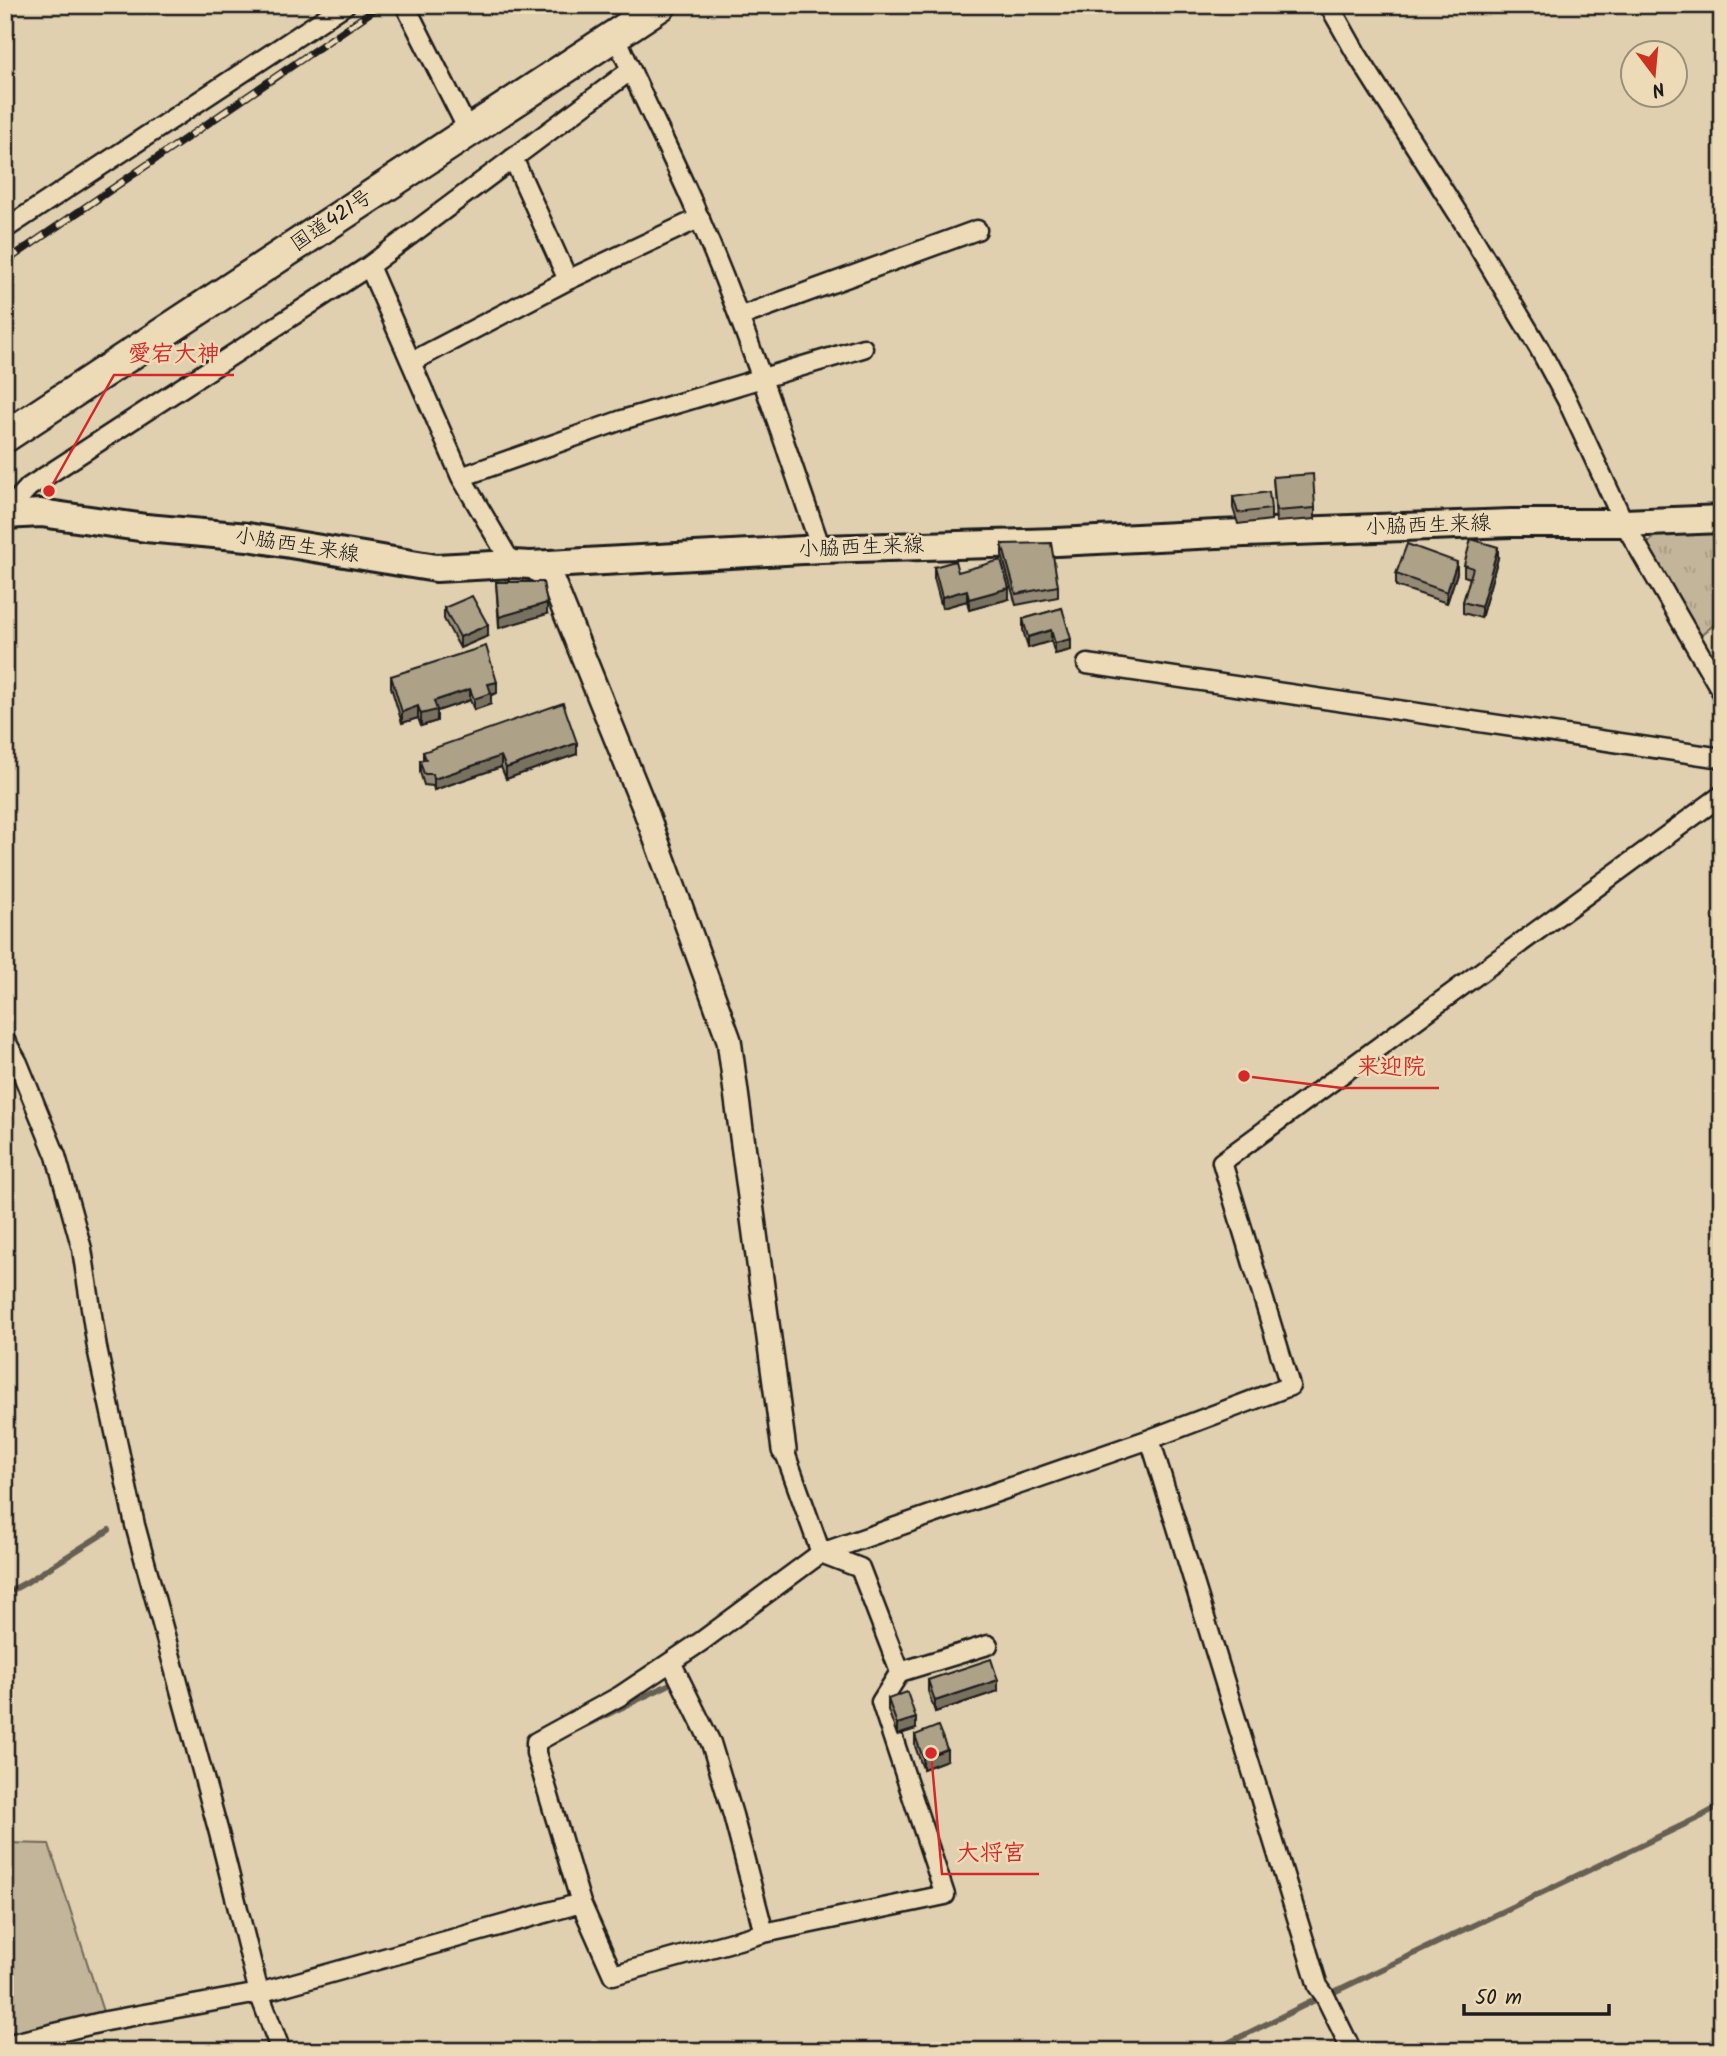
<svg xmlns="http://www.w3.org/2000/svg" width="1727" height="2056" font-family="Kalam,'Klee One',sans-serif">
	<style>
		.grass { fill: url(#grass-tufts); stroke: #70685a; stroke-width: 2 }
		.garden { fill: #c3b599; stroke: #70685a; stroke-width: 2 }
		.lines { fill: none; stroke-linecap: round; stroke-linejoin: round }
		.stream { stroke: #666053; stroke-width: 6 }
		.minor-casing { stroke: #1c1c1c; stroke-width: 23 }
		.tertiary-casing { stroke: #1c1c1c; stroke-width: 28 }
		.secondary-casing { stroke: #1c1c1c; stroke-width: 32 }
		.trunk-casing { stroke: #1c1c1c; stroke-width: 35 }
		.minor { stroke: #eddbb8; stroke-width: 18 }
		.tertiary { stroke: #eddbb8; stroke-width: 23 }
		.secondary { stroke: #eddbb8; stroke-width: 26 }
		.trunk { stroke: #eddbb8; stroke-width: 30 }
		.rail-casing { stroke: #1c1c1c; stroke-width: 8 }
		.rail { stroke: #eddbb8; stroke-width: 5; stroke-dasharray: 16; stroke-linecap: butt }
		.wall { fill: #958a75; stroke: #1c1c1c; stroke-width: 2 }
		.shaded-wall { fill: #79715f; stroke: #1c1c1c; stroke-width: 2 }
		.building { fill: #ada188; stroke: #1c1c1c; stroke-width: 2 }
		.labels { text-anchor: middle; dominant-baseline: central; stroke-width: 5; stroke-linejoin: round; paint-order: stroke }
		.street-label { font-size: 21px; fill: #1c1c1c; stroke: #eddbb8 }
		.leader { fill: none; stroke: #d62828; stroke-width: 2.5 }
		.callout-dot { fill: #d62828; stroke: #eddbb8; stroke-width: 2.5 }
		.callout-label { font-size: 23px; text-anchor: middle; font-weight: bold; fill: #d62828; stroke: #eddbb8; stroke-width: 5; stroke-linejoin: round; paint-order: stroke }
	</style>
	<defs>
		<pattern id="grass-tufts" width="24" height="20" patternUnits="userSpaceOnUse" patternTransform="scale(1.75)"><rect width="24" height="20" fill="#c3b599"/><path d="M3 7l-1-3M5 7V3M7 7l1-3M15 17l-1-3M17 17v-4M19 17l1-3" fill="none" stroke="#a79b83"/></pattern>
	</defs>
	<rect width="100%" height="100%" fill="#e0d0af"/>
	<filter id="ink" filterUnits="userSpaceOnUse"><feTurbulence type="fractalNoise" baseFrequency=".0143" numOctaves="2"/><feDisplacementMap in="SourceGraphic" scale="14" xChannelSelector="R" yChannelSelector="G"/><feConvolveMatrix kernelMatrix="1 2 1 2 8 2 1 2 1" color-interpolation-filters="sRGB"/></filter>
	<g filter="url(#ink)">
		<path class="grass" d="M1722,527v91l-23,19 -55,-88 15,-19z"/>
		<path class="garden" d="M5,1843l44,1 57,177 -101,24z"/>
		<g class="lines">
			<path class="stream" d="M5,1594l22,-12 82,-52
				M577,1729l91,-44
				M1336,1991l366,-175 20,-11
				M1212,2051l107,-53 1,3"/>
			<g class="minor-casing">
				<path id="minor" d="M405,5l63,125
					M1329,5l27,48 113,178 70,117 28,52 57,123 98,169
					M616,36c26,62 58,122 84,184 46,107 83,218 121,329
					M513,158l55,122
					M5,229l340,-224
					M369,266l92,211 51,87
					M739,317l238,-87
					M411,362l157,-82 132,-62
					M461,477l161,-57 241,-72
					M5,513l24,-26 340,-221 262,-196
					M1087,664l635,94
					M5,1040l13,23 38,93 26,93 15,99 38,177 84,308 40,160 22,58
					M1150,1439l168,547 7,10 27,55
					M784,1450l37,103 39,15 40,104 -19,30 64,193 -181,38 -151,42 -32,-72 -45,-150v-11l84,-46 82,-55 119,-88 329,-114 140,-53 -68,-224 500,-367
					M671,1662l40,81 22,72 31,118
					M900,1672l88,-27
					M5,2045l101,-24 153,-28 322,-90"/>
			</g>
			<g class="tertiary-casing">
				<path id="tertiary" d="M531,565l22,17 93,230 83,228 55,410"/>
			</g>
			<g class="secondary-casing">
				<path id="secondary" d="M5,515l36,-2 105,15 102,9 188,31 76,-4 19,1 290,-16 236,-7 160,-8 294,-11h113l98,-4"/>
			</g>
			<g class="trunk-casing">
				<path id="trunk" d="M5,437l656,-432"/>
			</g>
			<use href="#minor" class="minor"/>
			<use href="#tertiary" class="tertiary"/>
			<use href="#secondary" class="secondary"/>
			<use href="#trunk" class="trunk"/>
			<g class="rail-casing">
				<path id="rail" d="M5,262l376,-257"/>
			</g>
			<use href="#rail" class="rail"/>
		</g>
		<path class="wall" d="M1273,477l42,31v11l-39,3z
			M1233,497l38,12v11l-33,4 -5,-16z
			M1002,544l56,42v11l-42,8 -14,-50z
			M1498,558l-17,60 -18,-5v-11l7,-24 -6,-2v-11z
			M934,567l24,5 51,27 -40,11 -2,-9 -25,7 -8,-30z
			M1457,573l-10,30 -51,-17v-12z
			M496,582l51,32 -48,14z
			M444,608l44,28 -28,12 -16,-29z
			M1062,608l9,42 -16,4 -4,-13 -23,7 -5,-18v-11z
			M391,676l106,17 -6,2v9l-17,6 -4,-10 -33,11v10l-16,5 -3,-8 -16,5 -11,-36z
			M423,752l154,2 -71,25 -5,-12 -67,23 -1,-4 -9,-1 -4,-13v-11l3,-1z
			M928,1680l70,11 -63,21 -7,-21z
			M888,1699l28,30 -19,6 -9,-25z
			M915,1735l32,25 -24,9 -8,-23z"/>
		<path class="shaded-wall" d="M1498,547v11l-17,60v-11z
			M1457,562v11l-10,30v-11z
			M1009,588v11l-40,11v-11z
			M967,590v11l-25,7v-11z
			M547,603v11l-48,14v-11z
			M488,625v11l-28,12v-11z
			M1051,630v11l-23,7v-11z
			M1071,639v11l-16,4v-11z
			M497,682v11l-6,2v9l-17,6v-11l14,-15z
			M470,689v11l-33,11v10l-16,5v-12l13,-13z
			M418,706v12l-16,5v-11z
			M577,743v11l-71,25v-11z
			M501,756v11l-67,23v-11z
			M998,1680v11l-63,21v-11z
			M916,1718v11l-19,6v-11z
			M947,1749v11l-24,9v-11z"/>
		<path class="building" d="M1313,474l2,34 -39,3 -3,-34z
			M1269,492l2,17 -33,4 -5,-16z
			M1471,539l27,8 -17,60 -18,-5 10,-34 -9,-3z
			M1051,543l7,43 -42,8 -14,-50z
			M1407,544l50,18 -10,30 -51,-18z
			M1001,560l8,28 -40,11 -2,-9 -25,7 -8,-30 21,-6 3,11z
			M496,582h47l4,21 -48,14z
			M472,596l16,29 -28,12 -16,-29z
			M1062,608l9,31 -16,4 -4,-13 -23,7 -5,-18z
			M486,646l11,36 -9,2 3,9 -17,6 -4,-10 -36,12 3,9 -16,4 -3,-8 -16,6 -11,-36z
			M563,703l14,40 -71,25 -5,-12 -67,23 -1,-5h-9l-4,-13 6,-2 -3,-7z
			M991,1659l7,21 -63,21 -7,-21z
			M907,1692l9,26 -19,6 -9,-25z
			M938,1726l9,23 -24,9 -8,-23z"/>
	</g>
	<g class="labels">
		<g class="street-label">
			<text transform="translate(332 221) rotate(-34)">国道421号</text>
			<text transform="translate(1428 526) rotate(-2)">小脇西生来線</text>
			<text transform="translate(297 546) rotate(9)">小脇西生来線</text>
			<text transform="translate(861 548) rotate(-2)">小脇西生来線</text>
		</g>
	</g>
	<path class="leader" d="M49 491L114 375H234M1244 1076L1342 1088H1439M931 1753L942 1874H1039"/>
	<g class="callout-dot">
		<circle cx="49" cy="491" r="7"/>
		<circle cx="1244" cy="1076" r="7"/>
		<circle cx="931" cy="1753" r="7"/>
	</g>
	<g class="callout-label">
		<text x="174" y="361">愛宕大神</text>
		<text x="1391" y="1074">来迎院</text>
		<text x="991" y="1860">大将宮</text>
	</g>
	<rect width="1727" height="2056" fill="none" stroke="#eddbb8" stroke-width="28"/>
	<rect x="14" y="14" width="1699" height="2028" fill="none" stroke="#1c1c1c" stroke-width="2.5" filter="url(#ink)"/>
	<g transform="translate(1654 74) rotate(164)"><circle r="33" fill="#eddbb8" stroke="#998f7a" stroke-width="2"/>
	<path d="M0-5L12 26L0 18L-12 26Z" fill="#c8321e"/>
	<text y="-10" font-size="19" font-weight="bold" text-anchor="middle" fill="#1c1c1c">N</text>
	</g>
	<path d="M1464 2004v10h145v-10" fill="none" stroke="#1c1c1c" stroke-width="3.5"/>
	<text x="1475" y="2004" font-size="21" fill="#1c1c1c" stroke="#eddbb8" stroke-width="5" paint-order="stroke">50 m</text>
</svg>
